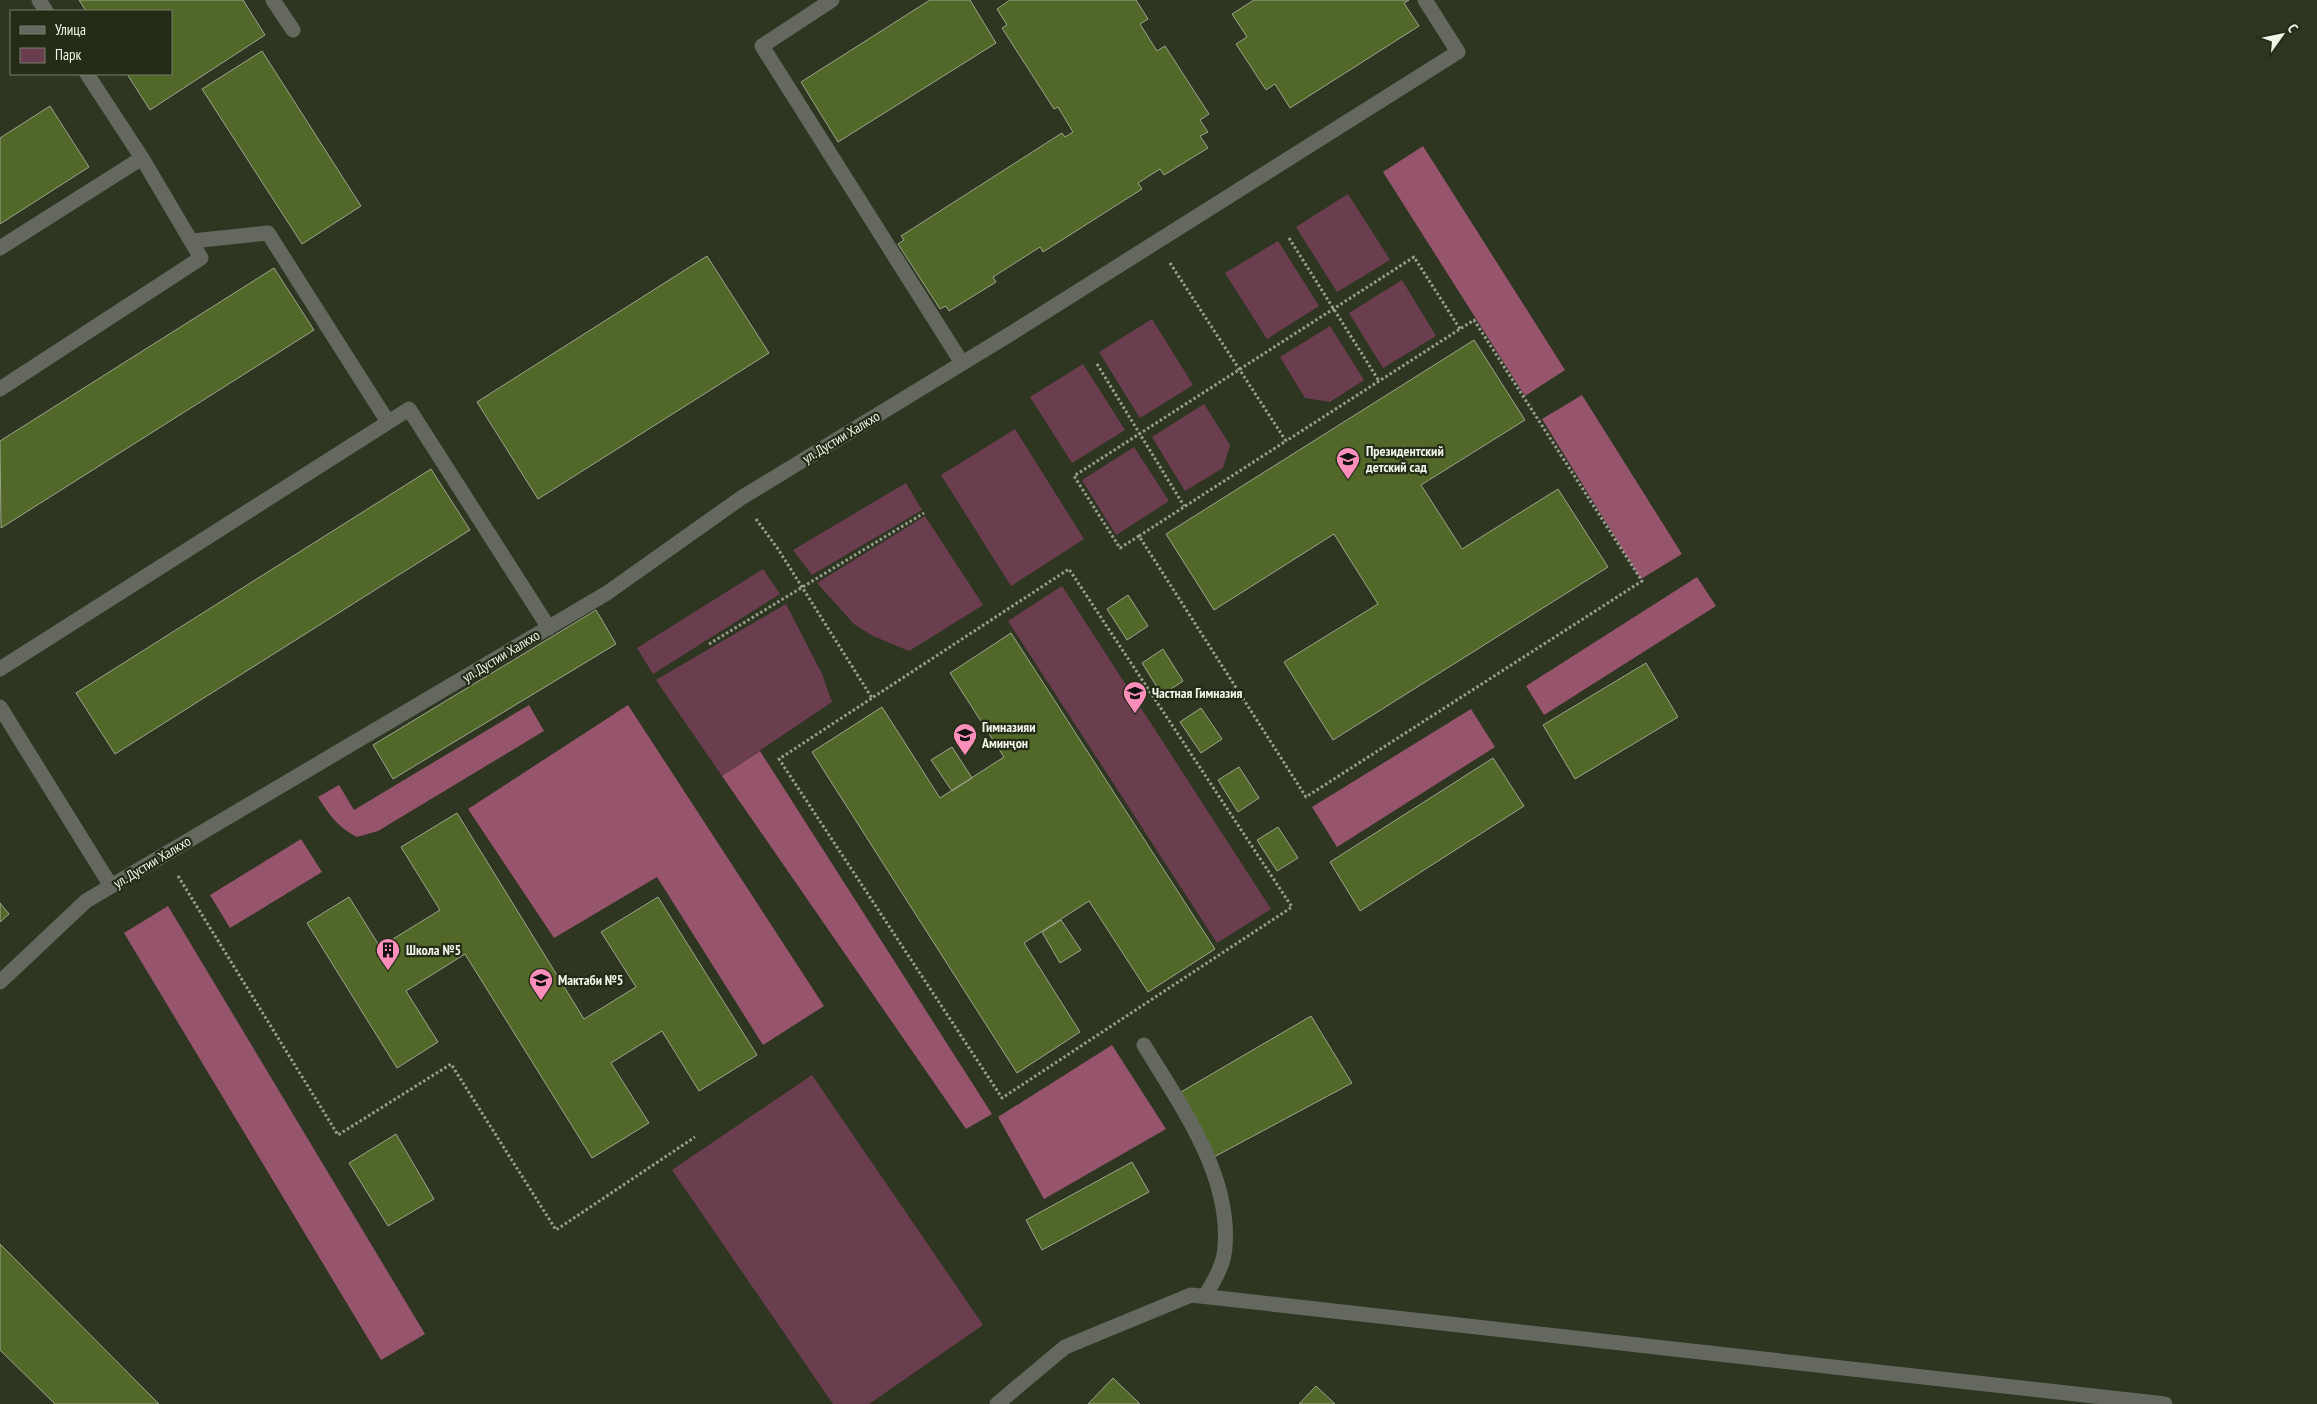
<svg xmlns="http://www.w3.org/2000/svg" width="2317" height="1404" font-family="'PT Sans Narrow',sans-serif">
	<style>
		.green { fill: #6b3e4f }
		.forest { fill: #96546d }
		.building { fill: #526829; stroke: #9ba58d }
		.lines { fill: none; stroke-linecap: round; stroke-linejoin: round }
		.path { stroke: #999f8f; stroke-width: 3; stroke-dasharray: 2.5 2.5; stroke-linecap: butt }
		.minor { stroke: #64685e; stroke-width: 15 }
		.labels { text-anchor: middle; dominant-baseline: central; stroke-width: 4.5; stroke-linejoin: round; paint-order: stroke }
		.street-label { font-size: 14px; fill: #f1f6e9; stroke: #242c18 }
		.poi-label { font-size: 14px; font-weight: bold; fill: #f1f6e9; stroke: #242c18; text-anchor: start }
	</style>
	<rect width="100%" height="100%" fill="#2e3622"/>
	<path class="green" d="M1348,194l42,66 -53,32 -41,-65z
		M1278,241l41,65 -52,33 -42,-66z
		M1402,280l34,56 -53,32 -34,-55z
		M1152,319l41,66 -53,33 -41,-66z
		M1330,326l34,54 -34,22 -25,-4 -25,-41z
		M1083,364l42,66 -53,33 -42,-66z
		M1204,404l26,41 -7,23 -38,23 -33,-54z
		M1015,429l69,110 -73,47 -70,-111z
		M1134,447l35,54 -53,34 -34,-55z
		M906,483l16,27 -110,65 -19,-25z
		M925,516l58,89 -74,46 -36,-15 -19,-12 -37,-41z
		M763,569l17,25 -127,80 -16,-26z
		M1062,586l209,323 -54,34 -209,-322z
		M786,604l36,70 10,28 -110,74 -66,-96z
		M812,1075l171,250 -114,79h-36l-161,-234z"/>
	<path class="forest" d="M1423,146l142,224 -40,26 -142,-224z
		M1582,395l100,159 -41,25 -99,-160z
		M1697,577l19,29 -172,109 -18,-29z
		M529,705l15,26 -166,100 -21,6c-18,-9 -28,-22 -39,-40l21,-12 15,25z
		M628,705l196,301 -61,39 -106,-168 -103,61 -86,-129z
		M1471,709l24,38 -158,100 -25,-40z
		M760,751l232,363 -26,15 -244,-353z
		M301,839l21,33 -92,56 -20,-33z
		M168,906l257,428 -44,26 -257,-427z
		M1112,1045l54,84 -122,70 -46,-82z"/>
	<path class="building" d="M79,0h164l22,35 -115,75 -23,-36h44v-63h-85z
		M930,0h40l26,43 -158,99 -37,-60z
		M1010,0h126l12,19 -8,5 17,27 8,-5 44,68 -9,6 8,12 -8,4 8,12 -44,27 -4,-6 -22,14 4,6 -99,63 -3,-5 -47,30 3,5 -47,29 -3,-5 -6,3 -42,-65 6,-4 -3,-4 161,-103 3,4 8,-5 -15,-25 -4,2 -52,-81 5,-3 -10,-16z
		M1254,0h155l-5,3 15,23 -129,82 -15,-24 -9,6 -30,-46 11,-7 -15,-23z
		M262,51l99,155 -59,38 -100,-155z
		M50,106l39,61 -89,57v-86z
		M707,256l62,97 -231,146 -61,-97z
		M274,268l40,62 -313,198 -1,-87z
		M1474,340l51,80 -104,65 41,64 96,-60 50,78 -275,173 -49,-78 94,-58 -44,-70 -120,76 -48,-76z
		M431,469l39,61 -355,224 -39,-61z
		M1128,595l20,31 -21,14 -20,-31z
		M596,610l20,34 -223,135 -20,-34z
		M1011,633l204,316 -67,43 -59,-91 -65,42 56,89 -63,41 -205,-321 70,-45 58,91 64,-41 -54,-84z
		M1163,649l20,32 -21,14 -20,-32z
		M1646,663l32,54 -103,62 -32,-54z
		M1201,708l21,31 -21,14 -21,-31z
		M952,747l20,31 -20,13 -21,-31z
		M1493,758l31,48 -164,105 -30,-49z
		M1239,767l20,31 -21,14 -20,-32z
		M457,813l127,206 52,-32 -35,-55 57,-35 99,158 -58,36 -37,-60 -51,32 38,60 -57,35 -127,-204 -59,37 32,51 -41,26 -90,-145 42,-26 31,50 60,-37 -39,-63z
		M1278,827l20,31 -21,13 -20,-31z
		M0,903l9,11 -9,8z
		M1061,920l20,30 -21,13 -18,-31z
		M1311,1016l41,67 -138,74 -33,-65z
		M396,1134l38,65 -46,27 -39,-63z
		M1132,1162l17,30 -107,58 -16,-30z
		M0,1244l159,160h-104l-55,-54z
		M1113,1378l27,26h-52z
		M1316,1386l19,18h-36z"/>
	<g class="lines">
		<path class="path" d="M1289,238l90,143
			M1170,263l116,178 -147,95 167,261 336,-216 -168,-261 -188,121
			M1097,364l87,142
			M756,519l22,30 94,149 197,-129 223,338 -290,191 -223,-339 93,-61
			M1139,536l-19,12 -46,-72 340,-219 46,72
			M709,644l215,-131
			M178,876l160,259 113,-71 105,166 139,-93"/>
		<path class="minor" d="M39,0l7,11
			M273,0l20,30
			M832,0l-70,46 200,317
			M192,241l76,-8 120,189
			M0,248l142,-90
			M0,389l201,-131 -59,-100 -55,-84
			M0,669l409,-260 140,219
			M0,707l111,179
			M0,982l86,-81 521,-308 134,-95 266,-162 451,-284 -33,-52
			M1144,1045c36,60 87,129 81,202 -1,18 -11,34 -20,49
			M997,1404l68,-57 126,-52 974,109"/>
	</g>
	<defs>
		<g id="school-pin" transform="scale(1.25)"><path d="M0 17L-7.5 6A9.5 9.5 0 1 1 7.5 6Z" fill="#ff8eba" stroke="#242c18"/><path d="M0-5L7-2L0 1L-7-2ZM-4 1L0 2.5L4 1V4Q0 6-4 4Z" fill="#111"/></g>
		<g id="building-pin" transform="scale(1.25)"><path d="M0 17L-7.5 6A9.5 9.5 0 1 1 7.5 6Z" fill="#ff8eba" stroke="#242c18"/><path d="M-4-6H4V6H1V3H-1V6H-4ZM-2.5-4.3h1.7v1.8h-1.7ZM.8-4.3h1.7v1.8H.8ZM-2.5-1h1.7V.8h-1.7ZM.8-1h1.7V.8H.8Z" fill="#111"/></g>
	</defs>
	<g fill-rule="evenodd">
		<use href="#school-pin" x="1348" y="459"/>
		<use href="#school-pin" x="1135" y="693"/>
		<use href="#school-pin" x="965" y="735"/>
		<use href="#building-pin" x="388" y="950"/>
		<use href="#school-pin" x="541" y="980"/>
	</g>
	<g class="labels">
		<g class="street-label">
			<text transform="translate(841 437) rotate(-31)">ул. Дустии Халкхо</text>
			<text transform="translate(501 656) rotate(-31)">ул. Дустии Халкхо</text>
			<text transform="translate(152 862) rotate(-31)">ул. Дустии Халкхо</text>
		</g>
		<g class="poi-label">
			<text x="1366" y="451">Президентский<tspan x="1366" dy="16">детский сад</tspan></text>
			<text x="1152" y="693">Частная Гимназия</text>
			<text x="982" y="727">Гимназияи<tspan x="982" dy="16">Аминҷон</tspan></text>
			<text x="406" y="950">Школа №5</text>
			<text x="558" y="980">Мактаби №5</text>
		</g>
	</g>
	<rect x="10" y="10" width="162" height="65" fill="#242c18" stroke="#767d6c"/>
	<rect x="20" y="26" width="25" height="8" fill="#64685e" stroke="#767d6c"/>
	<text x="55" y="35" font-size="15" fill="#f1f6e9">Улица</text>
	<rect x="20" y="48" width="25" height="15" fill="#6b3e4f" stroke="#767d6c"/>
	<text x="55" y="60" font-size="15" fill="#f1f6e9">Парк</text>
	<g transform="translate(2282 35) rotate(57)" stroke="#242c18" stroke-width="4" paint-order="stroke">
	<path d="M0-4L9 19L0 12L-9 19Z" fill="#f1f6e9"/>
	<text y="-8" font-size="14" font-weight="bold" text-anchor="middle" fill="#f1f6e9">С</text>
	</g>
</svg>
